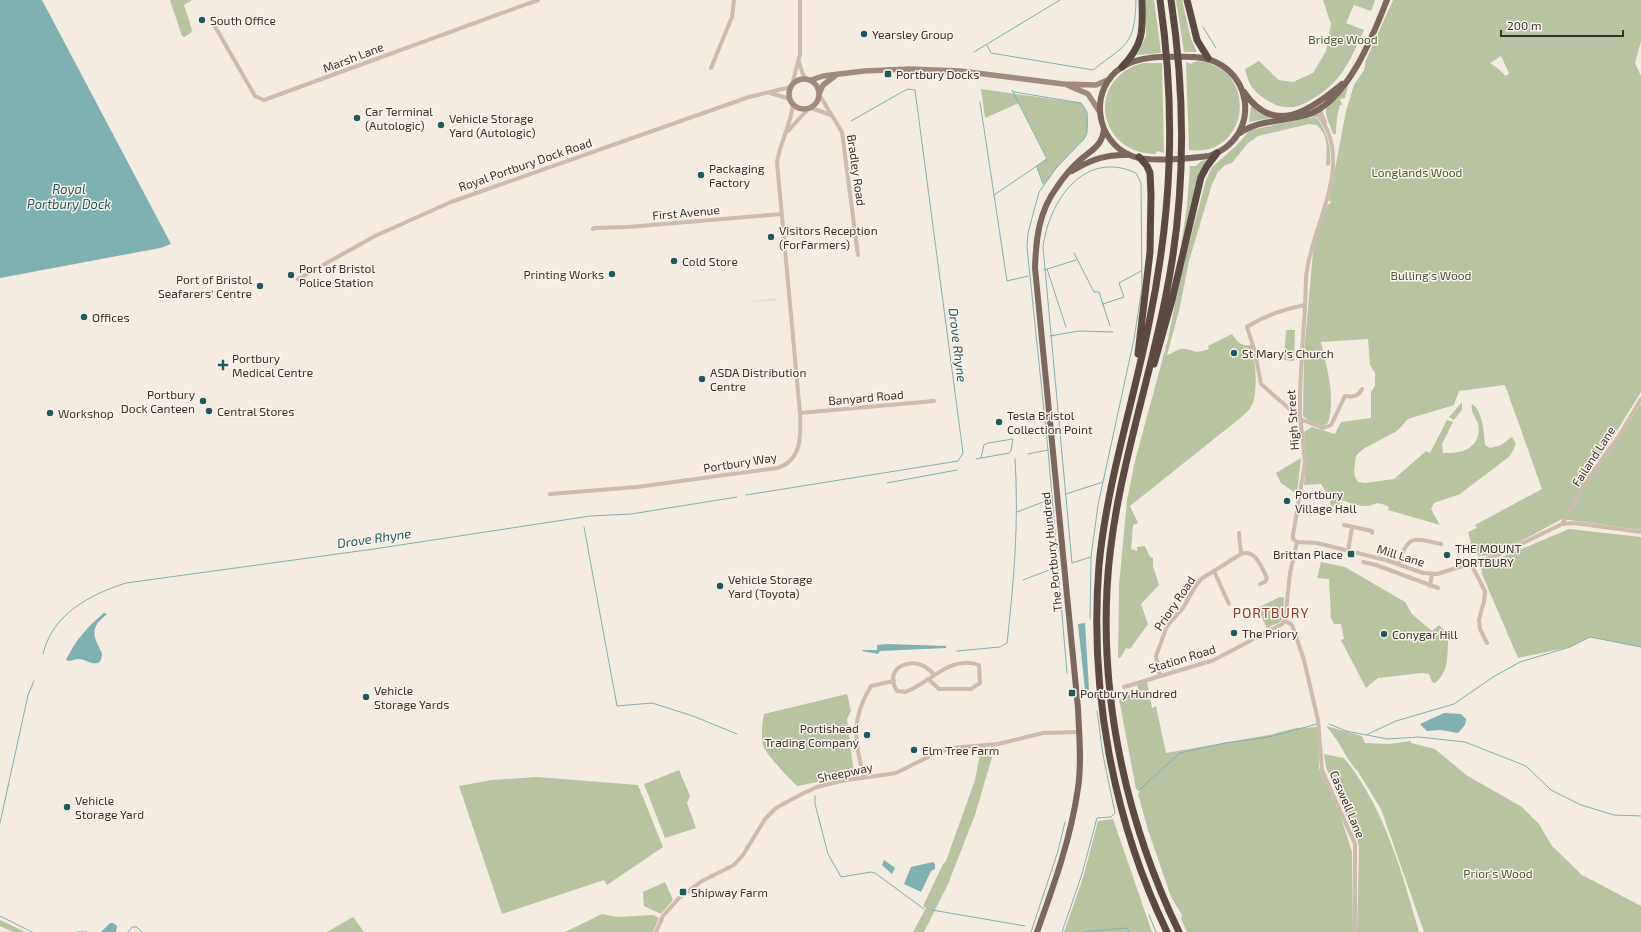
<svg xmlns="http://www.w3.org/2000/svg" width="1641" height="932" font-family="'Exo 2',sans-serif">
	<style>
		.green { fill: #b8c4a0; fill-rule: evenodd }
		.plaza { fill: #ecdcc8 }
		.water { fill: #7fb0b2 }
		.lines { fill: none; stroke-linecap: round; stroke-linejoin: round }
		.stream { stroke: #7fb0b2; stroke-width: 1 }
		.street { stroke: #cdbbac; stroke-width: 4 }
		.secondary { stroke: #a18a7d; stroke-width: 5.5 }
		.primary { stroke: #7d675c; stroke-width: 6 }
		.highway { stroke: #5c4a42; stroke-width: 7 }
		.poi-dot { fill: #1f5a5e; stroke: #fbf5ee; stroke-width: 1.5 }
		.labels { text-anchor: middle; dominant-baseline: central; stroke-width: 3; stroke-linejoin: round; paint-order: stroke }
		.poi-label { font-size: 12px; fill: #3b302b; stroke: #fbf5ee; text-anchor: start }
		.park-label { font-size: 12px; fill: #4a5a2e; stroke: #fbf5ee }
		.street-label { font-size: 12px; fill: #3b302b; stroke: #fbf5ee }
		.water-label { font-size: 13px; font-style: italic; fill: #1f5a5e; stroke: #fbf5ee }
		.quarter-label { font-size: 14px; letter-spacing: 1px; fill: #8c3b22; stroke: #fbf5ee }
	</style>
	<rect width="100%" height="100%" fill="#f4ebe1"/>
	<path class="green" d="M170,0h22l-8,5 8,25 -1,3 -7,4 -2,-1z
		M1146,0h8l7,53 -24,2 9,-19z
		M1176,0h6l9,39 6,13h-13z
		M1323,0h52l-4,11 -17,-6 -8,18 18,7c-15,32 -22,53 -55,71 -11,7 -25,9 -37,2 -18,-10 -22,-15 -27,-34l14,-8 20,19 14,2 20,-9 13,-22 5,-27z
		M1393,0h248v41l-6,22 6,13v316l-34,55 -17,21 3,7 48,-71v126l-79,-11 -52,28 -19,8 -13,1 -5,-10 -7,4 -2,-4 7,-3 -3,-11 9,-4 -2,-3 67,-36 -37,-104 -46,6 -5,14 -46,14 -11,12 -34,18 -7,7 -2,15 1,6 3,5 7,1 29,-4 32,-28 4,2 17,-33 6,2 -11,22 1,9c19,1 39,-5 35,-29 -2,-7 -8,-13 -6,-20 11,7 12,29 13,41l5,3 11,-3 11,-8 4,7 -6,12 -50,38 -26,9 -3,6 9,16 -52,-15 1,-3c-16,-8 -12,-1 -25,-1 -7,0 -16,-4 -23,-6l-2,7 -8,-1 -3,-11 -7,-11 -17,1 2,-21 -2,-32 8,-5 23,7 6,-12 30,-4v-26l4,-6v-13l-5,-8 -2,-26 -47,3c6,28 15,54 7,81l-5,3 -15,-6 -5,-4 1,-62 9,-102 5,-22 10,-26h2l1,-2 -2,-1 17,-90 8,-26 10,-15 2,-10zM1501,56l8,17 -3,3 -10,-9 -6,-4z
		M1186,62l5,2c4,-4 12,-3 17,-1 51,15 38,95 -19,87z
		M1143,63h19l2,90 -6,-2 -3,3c-59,-1 -69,-76 -12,-91z
		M1348,86l-3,12 -5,1 2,6h-2c-3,10 -4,19 -4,29h-3l-7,-19v-6z
		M981,89l100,14c9,9 9,25 3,36l-27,28 -13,18 -8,-19 11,-8 -28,-55 -34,15z
		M1251,106l8,7 12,5 -22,4z
		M1313,117l5,2c10,16 13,28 12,46l-4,1c0,-17 4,-28 -9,-41l-8,-1 -51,12 -11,8 -15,19 -7,2 -7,7 -6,12 -23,77 -10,50 -12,44c4,-1 9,-5 13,-6 12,-2 12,7 29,0l-1,-3 24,-12c5,8 10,13 19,11 5,13 7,47 1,60 -2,4 -5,7 -8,10l-114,91 8,17 -5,2 -2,24 6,2v-4l8,-1 5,11 3,1v8l6,19 -18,19 7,20 -18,25 -4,-1 -5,9 -3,1 1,-72 8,-86 8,-39 33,-122 12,-61 26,-98 6,-13 24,-21 14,-16z
		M1208,160l-29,100 8,-54 3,-40h6l5,-5z
		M1286,330h9l-1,31 -10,-1z
		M1262,353h12l1,6h-13z
		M1462,402v8l-8,10 -5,-3z
		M1301,458l-4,36 -16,-11 -5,-10z
		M1569,529l72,8v110l-51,-10 -20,10 -52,11 -36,-84 -1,-8z
		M1321,562l24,5 60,35 7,12 20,17 7,-6 10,10c-3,18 2,35 -14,48l-3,-1 -3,-8 -7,-1 -44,5 -12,10 -25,-48 3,-1 -3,-15h-7l-3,-6 -2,-39 -12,-1z
		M1280,597l4,1 -1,21 -3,3 -13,6 -10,-20z
		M1147,682l5,26 4,-2 10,47 103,-18 27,-7 22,-1 1,41 20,43 13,41 1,80h-166l-6,-13 1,-4 -11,-18 -23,-67 -10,-36 2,-3 -4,-2 -17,-90 20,-8 -2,-6z
		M847,694l4,17 -4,8 7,56 -57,11c-8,-8 -31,-31 -34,-41 -2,-10 -1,-22 1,-31z
		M1326,726l36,10 3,7 24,1 22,-3v2l24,6 31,26 56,32 17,17 13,22 30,29 59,31v26h-217l-43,-123 -24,-39h-1c-11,-14 -18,-31 -30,-44z
		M995,747l-20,68 -27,69 -24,48h-11l13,-24 -3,-2 20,-42 3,-3 29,-81 6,-31z
		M1324,754l20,4c40,49 58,114 75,174h-62l2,-85 -2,-8 -4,-6 -27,-66z
		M679,770l11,26 -3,7 9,25 -31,10 -21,-54z
		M537,777l101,8 25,62 -56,38 -3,-5 -102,34 -43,-128 33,-6z
		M1113,819l39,113h-88l19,-54 15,-57z
		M665,882l8,18 -12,14 -17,-8 -1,-14z
		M602,914l15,3 36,-2 6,3 -6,14h-88z
		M353,917l11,15h-37z
		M0,920l25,12h-12l-13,-6z"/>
	<path class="plaza" d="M774,298h2v3l-24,1 1,-1z"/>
	<path class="water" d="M0,0h42l129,244 -11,4 -160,30z
		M104,613l3,1c-17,14 -15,20 -5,39 0,19 -16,6 -23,6 -5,0 -8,3 -13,1 9,-19 21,-33 38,-47z
		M1085,623l4,67h-4l-7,-66z
		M888,644l58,2v2l-66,3 -2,3 -16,-3 1,-1h14v-5z
		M1444,713l17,1 5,5 -1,6 -7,8 -17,-3 -14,1 -7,-7z
		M884,860l11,8 -3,6 -10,-9z
		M933,862l2,2v5l-4,2 -10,21 -17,-8 7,-17z
		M110,923h3l4,3 -1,6h-15z"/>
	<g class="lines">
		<path class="stream" d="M1203,27l13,21
			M987,45l4,8 102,17c33,-26 42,-24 43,-70
			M974,52l86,-52
			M1014,92l67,11 6,9v21l-3,6 -27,28 -18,25 -11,41 -1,14 21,203 19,223
			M980,102l27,179 21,-5
			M1037,167l6,17
			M994,195l53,-36 -35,-69
			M1074,253l20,39h5l11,34
			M1047,269l19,58
			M1044,270l32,-10
			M1103,304l21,-7 -5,-14 22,-12
			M1050,336l29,-5 34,1
			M1028,454l20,-4
			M976,459l33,-6 2,-2 2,-12 -25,4 -4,2 -3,13
			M887,483l70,-13
			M1066,494l37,-12
			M746,495l212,-34 5,-8 -48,-363 -7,-1 -6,3 -51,29
			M1017,512l34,-13
			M584,527l33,179 35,-3 41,13 44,18
			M1023,580l34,-13
			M1090,619l1,-62 7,-52 36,-166 8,-51 -1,-105 -5,-10c-52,-24 -87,28 -93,74l29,316 19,-6
			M957,651l43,-4 7,-4c7,-61 12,-123 8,-184
			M43,654c9,-40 48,-60 83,-71l248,-34 216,-33 41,-2 106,-17
			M1329,724l17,7 20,4 30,-14 58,-17 39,-27 27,-15 50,-15 20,-10 51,10
			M1367,735l20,4 32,-2 46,5 61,24 25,24 30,15 33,10 27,1
			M1138,791l42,-38 45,-10 44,-6 48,-13
			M815,796v8l13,50 13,23 30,-5 4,1 49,36
			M0,823l28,-128 6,-14
			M932,910l93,16
			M1149,915l7,17
			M0,916l32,16
			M78,932h9
			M128,932l4,-5h5l5,5
			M1031,932l27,-81 7,-29
			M1062,932l20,-58 15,-56 14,-1 4,-4 -12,-58 -6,-44
			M1082,932l45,-4 2,4"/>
		<path class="street" d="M213,23l42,73 9,4 274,-100
			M799,62l3,10 4,7
			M711,68l21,-51 2,-17
			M792,85l8,-31v-54
			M770,93l20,6
			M820,96l22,36 16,123
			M811,108l20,7
			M1319,108l6,14
			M788,131l20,-22
			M593,229l1,-1 34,-1 153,-13
			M298,279l77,-43 76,-34 298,-105 42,-10
			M800,413l134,-12
			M1300,415l-7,-3 -32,-28 -6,-32 -8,-25c17,-11 38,-18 58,-22
			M1300,419l23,9 8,-3 14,-29c8,1 13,1 17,-7
			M550,494l87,-7 140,-19c25,-7 24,-33 23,-55l-23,-251c3,-20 14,-37 16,-58
			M1562,524l28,-48 29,-40 22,-37
			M1344,525l28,6v2
			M1297,542l-4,-3v-4l12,-73 -5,-47v-21c1,-29 3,-58 5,-87 1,-13 0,-25 2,-37 7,-49 47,-107 12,-154l-10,-2
			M1297,542l20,1 69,17 37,13 14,1 61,-19 64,-31 12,-1 67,9
			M1348,551l4,-24
			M1241,554c14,-6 21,14 26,24l-2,4 -5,2
			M1363,562l13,3 62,23
			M1399,564c8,-30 15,-26 42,-20
			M1471,564l14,27 -1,10 -5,19 1,9 7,14
			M1214,571l15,33
			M1430,586l2,-12
			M1285,621l7,4 12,35 14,60 4,50 33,74v88
			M1285,621l5,-48 7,-31
			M1160,675l-4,-19 11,-30 16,-18 12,-21 6,-8 40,-25 -2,-21
			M928,679l11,10h32l9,-6 -1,-18c-28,-11 -50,19 -74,27l-8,-1c-16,-25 21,-39 37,-16
			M1124,687l90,-27 68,-36 3,-3
			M864,778c-9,-37 -14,-58 7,-92l23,-5
			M656,932l7,-16 16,-18 23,-17 32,-16 9,-10 22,-36 11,-11 24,-13 17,-8 24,-6 55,-8 40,-20 16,-5 46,-4 45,-11 36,-1"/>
		<path class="secondary" d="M789 94a15 15 0 1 1 30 0a15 15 0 1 1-30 0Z
			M811,80l12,-4 41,-5 45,-2 51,2 103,13 33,1 14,-6
			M1067,85l21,9 11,17
			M820,92l3,-7 12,-9"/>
		<path class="primary" d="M1194,57c59,3 71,80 15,99 -20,2 -58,7 -77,0 -37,-14 -44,-67 -10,-89 19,-13 50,-10 72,-10z
			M1244,92c30,45 66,18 98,-8
			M1240,133c20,-14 44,-11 67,-18 40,-13 66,-79 80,-115
			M1072,171c20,-12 35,-17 57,-16
			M1037,932c17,-47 34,-94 41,-144 4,-26 1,-54 0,-80l-43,-440c1,-30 4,-57 22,-81 6,-9 14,-19 22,-26 12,-11 23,-14 25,-32"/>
		<path class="highway" d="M1160,0c16,112 12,212 -11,323 -16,81 -42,159 -50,242 -10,125 14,255 68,367
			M1171,0c15,99 15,196 -5,295 -19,98 -54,193 -59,294 -6,118 21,237 72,343
			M1187,0l10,40 11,18
			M1122,67c22,-23 21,-37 20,-67
			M1138,354l12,-102 1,-58 -1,-21 -3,-7 -8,-9
			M1154,364l18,-64 29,-123 6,-11 10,-13"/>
	</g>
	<g class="poi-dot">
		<circle cx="202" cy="20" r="4"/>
		<circle cx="864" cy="34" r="4"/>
		<rect x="884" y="70" width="8" height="8" rx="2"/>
		<circle cx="357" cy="118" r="4"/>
		<circle cx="441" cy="125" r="4"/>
		<circle cx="701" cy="175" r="4"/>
		<circle cx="771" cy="237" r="4"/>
		<circle cx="674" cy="261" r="4"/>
		<circle cx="612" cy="274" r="4"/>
		<circle cx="291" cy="275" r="4"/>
		<circle cx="260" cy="286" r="4"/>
		<circle cx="84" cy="317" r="4"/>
		<circle cx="1234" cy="353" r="4"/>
		<path d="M221 359h4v4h4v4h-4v4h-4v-4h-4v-4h4z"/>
		<circle cx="702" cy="379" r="4"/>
		<circle cx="203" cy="401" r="4"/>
		<circle cx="209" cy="411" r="4"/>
		<circle cx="50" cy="413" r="4"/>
		<circle cx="999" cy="422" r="4"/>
		<circle cx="1287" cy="501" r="4"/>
		<rect x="1347" y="550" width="8" height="8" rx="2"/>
		<circle cx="1447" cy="555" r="4"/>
		<circle cx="720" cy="586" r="4"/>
		<circle cx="1234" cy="633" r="4"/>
		<circle cx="1384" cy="634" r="4"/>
		<rect x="1068" y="689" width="8" height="8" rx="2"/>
		<circle cx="366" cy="697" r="4"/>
		<circle cx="867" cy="735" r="4"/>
		<circle cx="914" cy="750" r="4"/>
		<circle cx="67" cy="807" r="4"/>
		<rect x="679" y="888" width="8" height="8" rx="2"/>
	</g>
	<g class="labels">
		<g class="poi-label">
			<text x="210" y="20">South Office</text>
			<text x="872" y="34">Yearsley Group</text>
			<text x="896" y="74">Portbury Docks</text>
			<text x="365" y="111">Car Terminal<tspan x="365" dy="14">(Autologic)</tspan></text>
			<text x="449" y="118">Vehicle Storage<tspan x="449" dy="14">Yard (Autologic)</tspan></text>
			<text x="709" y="168">Packaging<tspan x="709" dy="14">Factory</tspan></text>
			<text x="779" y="230">Visitors Reception<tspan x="779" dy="14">(ForFarmers)</tspan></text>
			<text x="682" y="261">Cold Store</text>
			<text x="299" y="268">Port of Bristol<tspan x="299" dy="14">Police Station</tspan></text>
			<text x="604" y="274" text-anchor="end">Printing Works</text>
			<text x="252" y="279" text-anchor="end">Port of Bristol<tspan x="252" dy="14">Seafarers' Centre</tspan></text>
			<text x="92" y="317">Offices</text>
			<text x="1242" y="353">St Mary's Church</text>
			<text x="232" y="358">Portbury<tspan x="232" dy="14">Medical Centre</tspan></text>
			<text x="710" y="372">ASDA Distribution<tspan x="710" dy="14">Centre</tspan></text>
			<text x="195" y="394" text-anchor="end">Portbury<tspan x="195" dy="14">Dock Canteen</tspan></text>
			<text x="217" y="411">Central Stores</text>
			<text x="58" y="413">Workshop</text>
			<text x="1007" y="415">Tesla Bristol<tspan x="1007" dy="14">Collection Point</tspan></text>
			<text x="1295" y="494">Portbury<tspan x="1295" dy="14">Village Hall</tspan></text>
			<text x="1455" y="548">THE MOUNT<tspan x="1455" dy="14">PORTBURY</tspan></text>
			<text x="1343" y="554" text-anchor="end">Brittan Place</text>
			<text x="728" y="579">Vehicle Storage<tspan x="728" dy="14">Yard (Toyota)</tspan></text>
			<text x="1242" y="633">The Priory</text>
			<text x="1392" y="634">Conygar Hill</text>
			<text x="374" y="690">Vehicle<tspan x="374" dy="14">Storage Yards</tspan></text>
			<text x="1080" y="693">Portbury Hundred</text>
			<text x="859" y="728" text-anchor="end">Portishead<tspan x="859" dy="14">Trading Company</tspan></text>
			<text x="922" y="750">Elm Tree Farm</text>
			<text x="75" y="800">Vehicle<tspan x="75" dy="14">Storage Yard</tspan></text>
			<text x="691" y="892">Shipway Farm</text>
		</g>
		<g class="park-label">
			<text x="1343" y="39">Bridge Wood</text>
			<text x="1417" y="172">Longlands Wood</text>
			<text x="1431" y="275">Bulling's Wood</text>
			<text x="1498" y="873">Prior's Wood</text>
		</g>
		<g class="street-label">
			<text transform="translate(353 57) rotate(-21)">Marsh Lane</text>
			<text transform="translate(525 164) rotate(-19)">Royal Portbury Dock Road</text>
			<text transform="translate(857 170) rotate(82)">Bradley Road</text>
			<text transform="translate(686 212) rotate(-5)">First Avenue</text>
			<text transform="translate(866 397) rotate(-5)">Banyard Road</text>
			<text transform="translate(1292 420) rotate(-94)">High Street</text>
			<text transform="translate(1593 456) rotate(-57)">Failand Lane</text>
			<text transform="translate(740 462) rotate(-9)">Portbury Way</text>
			<text transform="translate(1051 552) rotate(-96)">The Portbury Hundred</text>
			<text transform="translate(1401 555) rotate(17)">Mill Lane</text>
			<text transform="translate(1174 603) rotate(-56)">Priory Road</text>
			<text transform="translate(1182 658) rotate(-17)">Station Road</text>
			<text transform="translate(845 772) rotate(-12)">Sheepway</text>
			<text transform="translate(1348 804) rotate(67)">Caswell Lane</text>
		</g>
		<g class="water-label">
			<text x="69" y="189">Royal<tspan x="69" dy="15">Portbury Dock</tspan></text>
			<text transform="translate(958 345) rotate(83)">Drove Rhyne</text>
			<text transform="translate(374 538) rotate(-8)">Drove Rhyne</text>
		</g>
		<g class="quarter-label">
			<text x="1271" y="612">PORTBURY</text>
		</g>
	</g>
	<path d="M1501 30v6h122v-6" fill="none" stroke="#3b302b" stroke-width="2"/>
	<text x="1507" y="30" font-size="12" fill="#3b302b" stroke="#fbf5ee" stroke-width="3" paint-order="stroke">200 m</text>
</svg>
